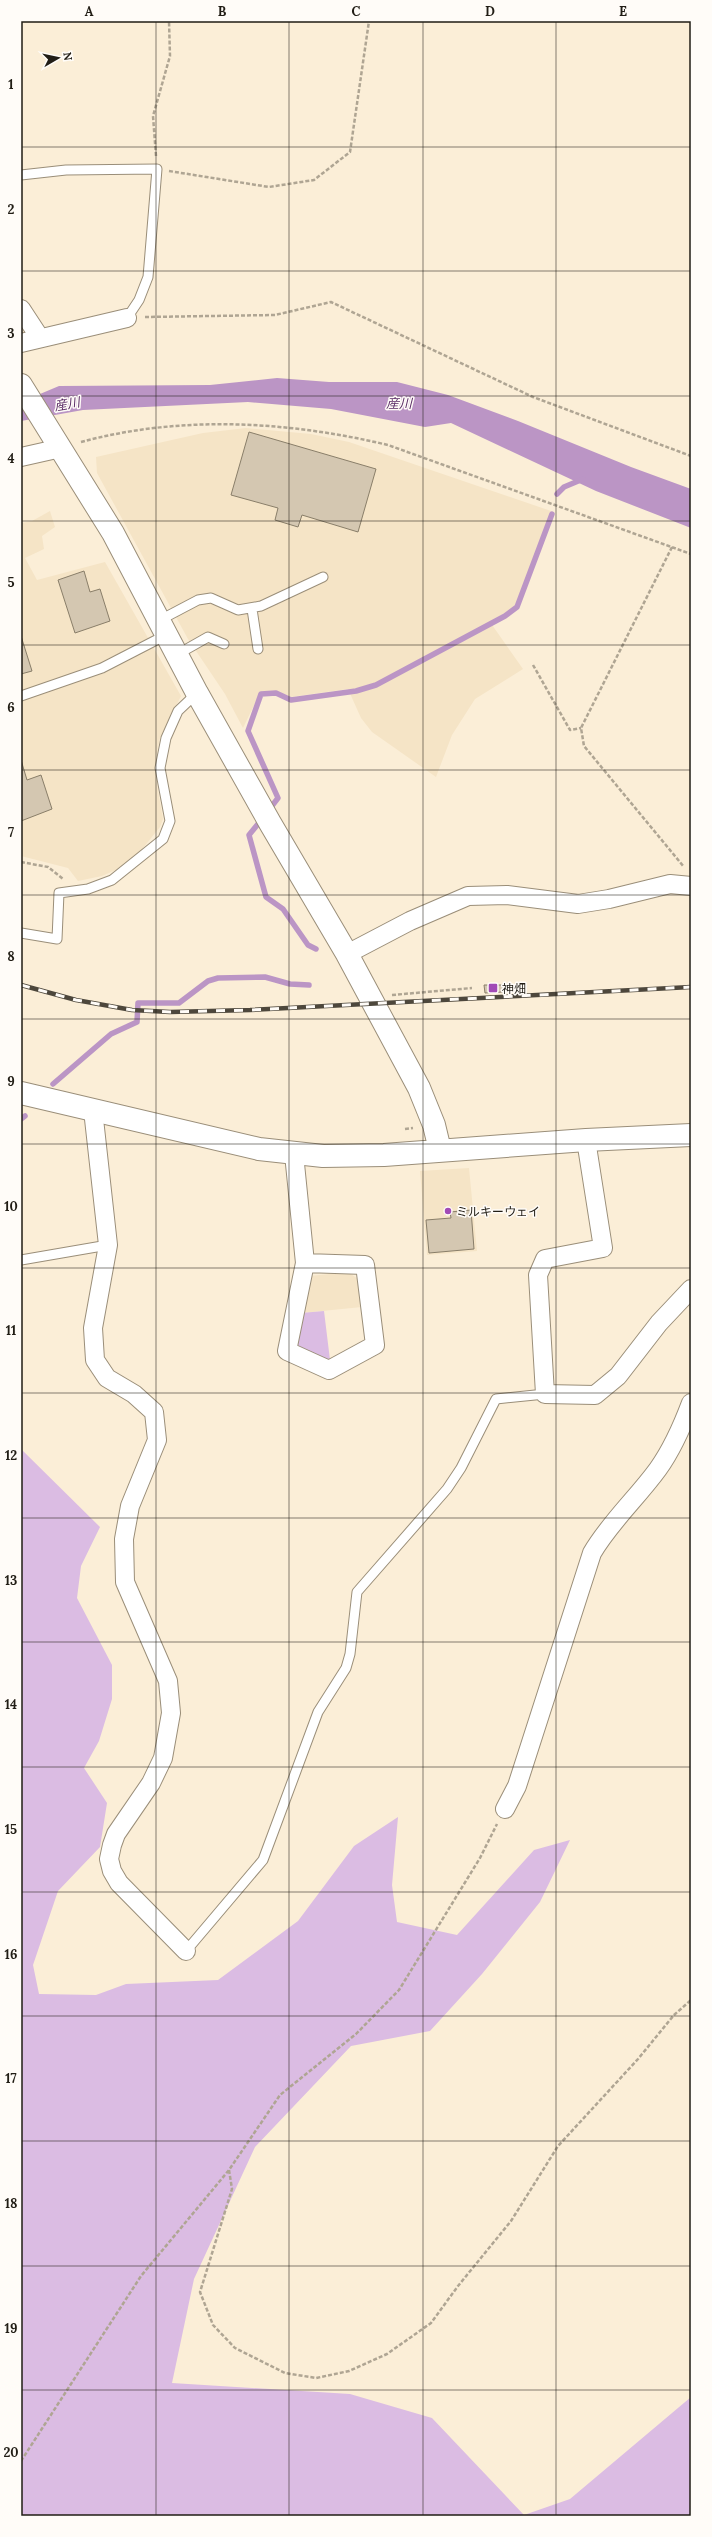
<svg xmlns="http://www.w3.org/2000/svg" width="712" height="2537" font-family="Lora,'Noto Sans JP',serif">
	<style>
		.built { fill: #f5e4c6 }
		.green { fill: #dbbce3 }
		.water { fill: #bb95c5 }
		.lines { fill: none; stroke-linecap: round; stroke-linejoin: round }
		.stream { stroke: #bb95c5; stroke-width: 5.5 }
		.building { fill: #d4c7b1; stroke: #897e69 }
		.lane-casing { stroke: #9a8e79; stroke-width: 11 }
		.street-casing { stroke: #9a8e79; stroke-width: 20 }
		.secondary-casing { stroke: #9a8e79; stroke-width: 24 }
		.path { stroke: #afa593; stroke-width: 2.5; stroke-dasharray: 4 2; stroke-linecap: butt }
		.lane { stroke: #fff; stroke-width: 9 }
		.street { stroke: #fff; stroke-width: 18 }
		.secondary { stroke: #fff; stroke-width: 22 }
		.rail-casing { stroke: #4d473c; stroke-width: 4.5 }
		.rail { stroke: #fffcf8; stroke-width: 3; stroke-dasharray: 9; stroke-linecap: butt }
		.grid { fill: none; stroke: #211d15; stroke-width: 1; stroke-opacity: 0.55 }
		.poi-dot { fill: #a14ab6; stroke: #fffcf8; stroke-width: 1.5 }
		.labels { text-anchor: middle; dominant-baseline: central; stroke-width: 3; stroke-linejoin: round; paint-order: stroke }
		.poi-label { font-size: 12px; fill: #211d15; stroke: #fffcf8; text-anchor: start }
		.water-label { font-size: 13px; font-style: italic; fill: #592a65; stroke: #fffcf8 }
		.neatline { fill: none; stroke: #211d15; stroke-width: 1.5 }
		.grid-label { font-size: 13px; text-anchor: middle; font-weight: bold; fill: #211d15 }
	</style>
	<rect width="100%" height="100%" fill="#fbeed7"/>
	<path class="built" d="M246,428l65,6 38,8 202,69 -33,89 -5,8 -23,14 33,47 -48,30 -23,36 -16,42 -64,-45 -11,-14 -13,-29 -57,8 -14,-6 -17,2 -17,35 -18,-34 -37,-55 -91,-166 -1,-16 107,-24z
		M50,511l5,16 -13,9 2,13 -19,9 12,22 68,-18 76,134 -21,42 -4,19v22l7,40 -3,8 -21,26 -21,16 -16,7 -24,5 -10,-13 -47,-12v-333l11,-2z
		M469,1168l8,83 -50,4 -7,-84z
		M348,1272l10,7 4,28 -60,6 8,-37z"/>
	<path class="green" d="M324,1311l6,49 -30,-8 -6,-11 7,-28z
		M21,1449l79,78 -19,39 -4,32 35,67v34l-13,42 -15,27 23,35 -7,44 -42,44 -25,74 6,29 57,1 30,-11 92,-4 80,-59 56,-75 44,-29 -6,68 5,37 60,13 77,-85 36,-10 -30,62 -58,72 -52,57 -79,15 -96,101 -61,132 -22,104 178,11 82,24 92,97 46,-16 121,-102v119h-670z"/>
	<path class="water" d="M277,378l52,4h68l51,13 70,26 113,46 60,22v39l-95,-37 -145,-68 -26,4 -94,-18 -83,-7 -165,8 -62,11v-19l38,-16 151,-1z"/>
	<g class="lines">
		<path class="stream" d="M557,494l7,-7 19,-8
			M268,811l10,-13 -30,-67 13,-37 15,-1 15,7 65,-9 20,-6 129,-69 12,-9 35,-93
			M262,819l-13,16 17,62 17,12 25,36 8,4
			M53,1084l58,-50 26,-12 1,-19h41l29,-22 10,-3 47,-1 25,7 19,1
			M21,1119l4,-3"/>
	</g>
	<path class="building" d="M249,432l127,37 -18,63 -56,-17 -4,12 -23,-7 3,-12 -47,-13z
		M84,571l6,21 10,-3 10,32 -35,12 -17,-53z
		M21,636l11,35 -11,3z
		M21,760l6,20 14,-5 11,34 -31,12z
		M484,985h19v7l-18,1z
		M471,1210l3,39 -45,4 -3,-33 25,-2 -1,-6z"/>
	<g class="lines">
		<g class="lane-casing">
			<path id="lane" d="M21,175l45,-5 91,-1 -9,108 -9,23 -12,18
				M252,609l6,40
				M160,620l38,-20 13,-2 27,12 23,-4 62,-29
				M178,654l30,-17 16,7
				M21,696l81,-28 64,-33
				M21,933l36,6 2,-46 29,-4 24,-9 51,-41 7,-18 -10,-53 6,-30 12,-27 19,-18
				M21,1260l87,-15
				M186,1951l77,-91 55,-148 28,-44 4,-14 7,-62 90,-103 14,-21 35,-69 49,-5"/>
		</g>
		<g class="street-casing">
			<path id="street" d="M21,309l19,29
				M21,343l106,-25
				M21,457l40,-9
				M347,954l63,-33 58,-25 39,-1 71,9 31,-5 61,-15 21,2
				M93,1110l15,135 -15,83 2,32 12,18 27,16 20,18 3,28 -27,66 -6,33 1,43 43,99 3,32 -8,45 -12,25 -35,51 -4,11 -3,14 3,12 7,12 67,68
				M586,1140l17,108 -58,11 -7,16 7,119 50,1 23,-19 41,-53 32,-34
				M294,1154l11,109 -18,88 42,19 46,-25 -10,-80 -60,-2
				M505,1809l12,-23 75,-233c18,-31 45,-55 66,-84 15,-21 24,-42 33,-66"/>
		</g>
		<g class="secondary-casing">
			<path id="secondary" d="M21,385l92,148 84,160 73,130 77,131 72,134 15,37 6,25
				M21,1093l238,56 64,7 61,-1 202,-15 105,-5"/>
		</g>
		<path class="path" d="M156,156l-3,-40 17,-60 -1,-35
			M169,171l100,16 45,-7 36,-28 19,-131
			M145,317l130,-2 56,-13 202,95 158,59
			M81,442c100,-27 206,-21 307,3l303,109
			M672,547l-91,181 3,18 100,121
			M533,665l37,65 11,-2
			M21,862l27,5 15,12
			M392,995l80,-7
			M405,1129l8,-1
			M229,2170l3,19 -32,103 13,33 22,23 50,25 31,5 33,-7 38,-17 44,-31 27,-37 53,-65 47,-75 80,-87 36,-44 17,-15
			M21,2461l120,-185 88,-106 51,-75 76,-61 43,-44 81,-132 17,-34"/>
		<use href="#lane" class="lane"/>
		<use href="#street" class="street"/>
		<use href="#secondary" class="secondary"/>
		<g class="rail-casing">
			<path id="rail" d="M21,985l55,15 56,10 38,2 80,-2 441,-23"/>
		</g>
		<use href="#rail" class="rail"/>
	</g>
	<path class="grid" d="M156,21v2495M289,21v2495M423,21v2495M556,21v2495M21,147h670M21,271h670M21,396h670M21,521h670M21,645h670M21,770h670M21,895h670M21,1019h670M21,1144h670M21,1268h670M21,1393h670M21,1518h670M21,1642h670M21,1767h670M21,1892h670M21,2016h670M21,2141h670M21,2266h670M21,2390h670"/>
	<g class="poi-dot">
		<rect x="488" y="983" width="10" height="10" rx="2"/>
		<circle cx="448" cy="1211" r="4"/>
	</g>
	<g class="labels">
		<g class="poi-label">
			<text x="502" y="988">神畑</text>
			<text x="456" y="1211">ミルキーウェイ</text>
		</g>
		<g class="water-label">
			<text x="399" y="403">産川</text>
			<text transform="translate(67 404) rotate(-10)">産川</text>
		</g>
	</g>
	<rect width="712" height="2537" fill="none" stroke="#fffcf8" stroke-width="44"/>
	<g transform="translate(58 58) rotate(81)" stroke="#fffcf8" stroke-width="3" paint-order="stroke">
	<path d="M0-3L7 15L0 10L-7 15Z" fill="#211d15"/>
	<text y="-6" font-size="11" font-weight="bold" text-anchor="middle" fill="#211d15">N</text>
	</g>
	<rect x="22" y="22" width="668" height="2493" class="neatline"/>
	<g class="grid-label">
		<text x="89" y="16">A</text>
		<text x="222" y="16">B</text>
		<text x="356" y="16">C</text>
		<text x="490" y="16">D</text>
		<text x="623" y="16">E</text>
		<text x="11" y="89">1</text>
		<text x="11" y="214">2</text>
		<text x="11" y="338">3</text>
		<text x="11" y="463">4</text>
		<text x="11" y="587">5</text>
		<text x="11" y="712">6</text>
		<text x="11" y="837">7</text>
		<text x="11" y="961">8</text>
		<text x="11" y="1086">9</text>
		<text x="11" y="1211">10</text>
		<text x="11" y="1335">11</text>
		<text x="11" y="1460">12</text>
		<text x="11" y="1585">13</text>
		<text x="11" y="1709">14</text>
		<text x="11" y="1834">15</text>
		<text x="11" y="1959">16</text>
		<text x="11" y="2083">17</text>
		<text x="11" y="2208">18</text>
		<text x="11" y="2333">19</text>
		<text x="11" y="2457">20</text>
	</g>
</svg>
